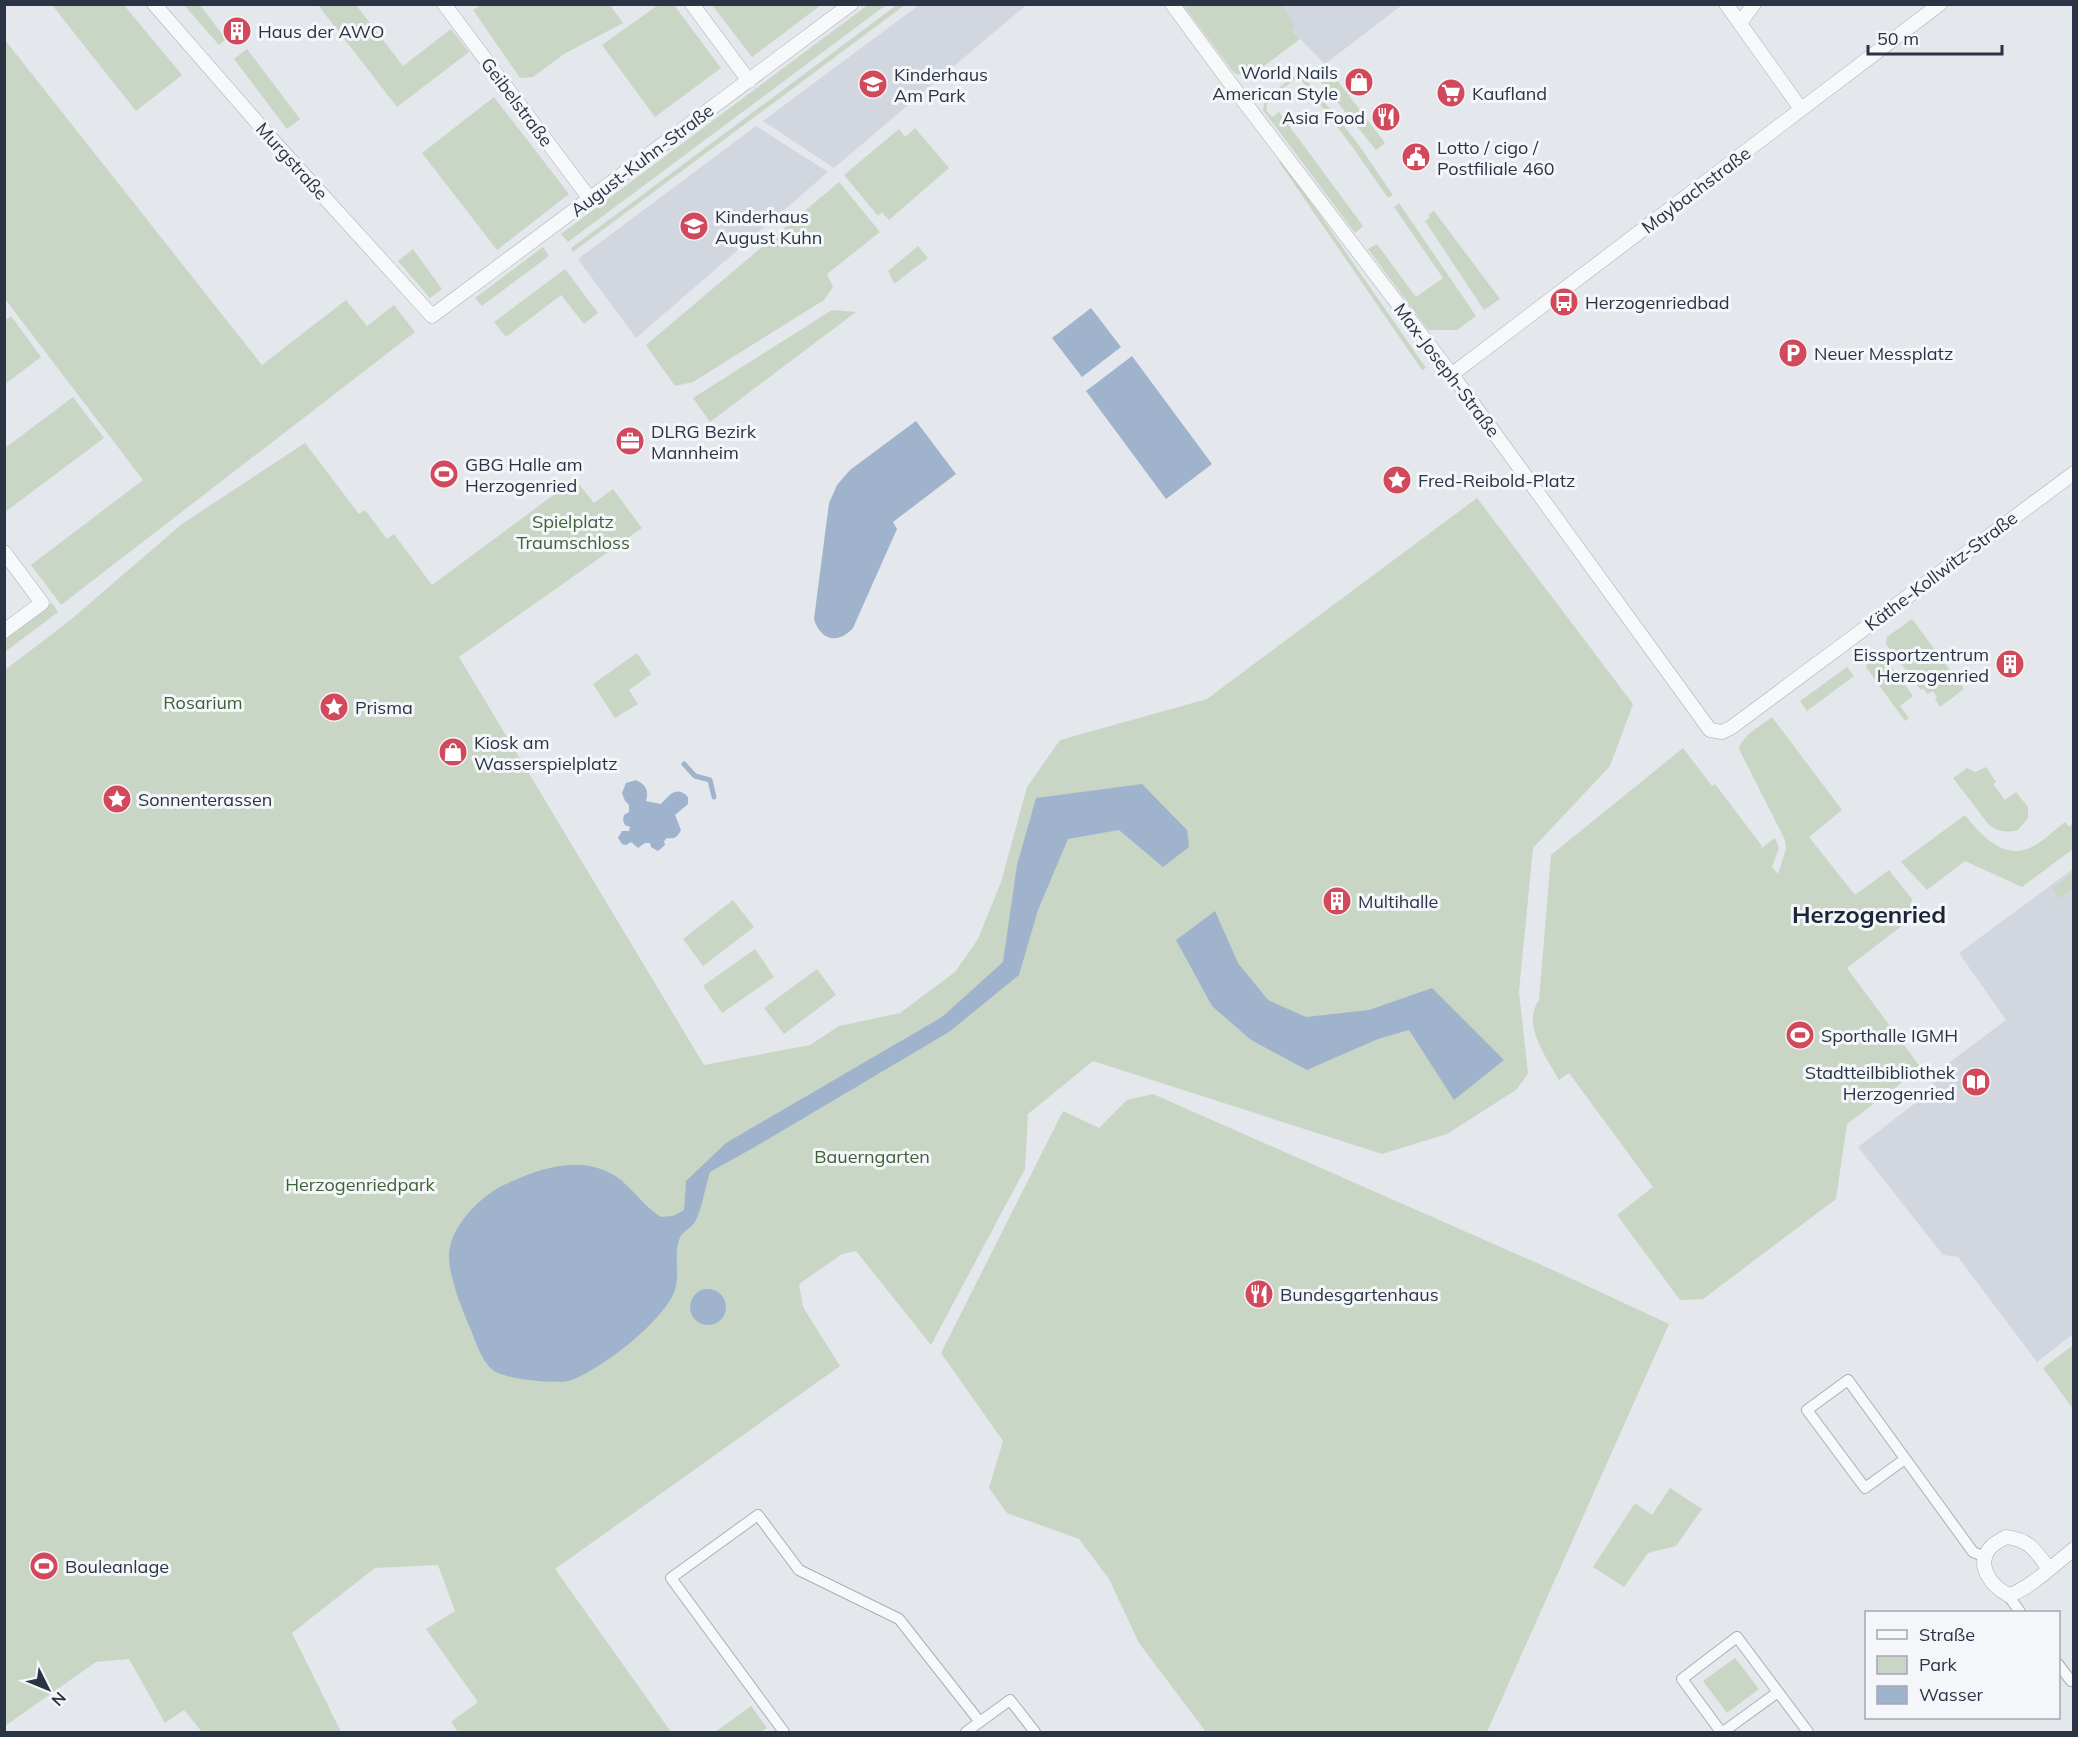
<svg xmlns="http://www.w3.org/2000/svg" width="2078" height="1737" font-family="Mulish,sans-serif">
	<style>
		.built { fill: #d2d6de }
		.green { fill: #c9d6c5 }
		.water { fill: #9fb4cc }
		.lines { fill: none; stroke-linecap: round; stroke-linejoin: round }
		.stream { stroke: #9fb4cc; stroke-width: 5 }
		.pedestrian-casing { stroke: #a9aeb7; stroke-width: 12 }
		.minor-casing { stroke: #a9aeb7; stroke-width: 15 }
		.pedestrian { stroke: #f7f8fa; stroke-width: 10 }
		.minor { stroke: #f7f8fa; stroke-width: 14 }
		.labels { text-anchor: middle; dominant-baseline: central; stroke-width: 6; stroke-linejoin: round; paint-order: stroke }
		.poi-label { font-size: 18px; fill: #2b3445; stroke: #f4f6f9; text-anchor: start }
		.street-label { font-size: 18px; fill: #2b3445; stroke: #f4f6f9 }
		.park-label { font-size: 18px; fill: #3f6138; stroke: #f4f6f9 }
		.district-label { font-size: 24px; font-weight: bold; fill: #1d2536; stroke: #f4f6f9 }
	</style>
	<rect width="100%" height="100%" fill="#e4e7ec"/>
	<path class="built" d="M919,5h107l-192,163 -71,-47z
		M1273,5h129l-77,59 -25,-25z
		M756,126l72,46 -192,166 -58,-79z
		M2073,869v465l-36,28 -79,-105 -15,-2 -85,-108 77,-59 -5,-11 76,-57 -47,-67z"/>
	<path class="green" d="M869,4l17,1 -318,237 -7,-8z
		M898,4l7,1 -332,247 -2,-4z
		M52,5h72l58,70 -46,36z
		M184,5h16l26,34 -7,6z
		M318,5h38l47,61 48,-37 18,23 -72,55z
		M481,5h129l13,18 -59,31 -31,23 -13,1 -47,-68z
		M658,5h16l47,63 -66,49 -53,-72z
		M712,5h109l-69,52z
		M1183,5h99l13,22 -3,3 8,9 -48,36 -9,1 -9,-3z
		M5,40l257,325 84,-65 21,26 27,-21 21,27 -354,273 -30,-40 112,-85 -138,-181z
		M247,49l53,70 -13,10 -53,-70z
		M1325,64l60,79 -9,7 -63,-78z
		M1300,72l56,69 37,54 -5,3 -37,-53 -52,-68 -31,21 -2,12 6,7 7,-5 84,114 -8,7 -92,-123 2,-10 2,-3z
		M494,97l75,97 -72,56 -75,-97z
		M915,128l34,40 -60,52 -7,-8 -4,4 -34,-41 55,-46 6,8z
		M1282,160l144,208 -4,2 -143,-208z
		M839,182l41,50 -53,42 6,13 -9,13 -131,82 -18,4 -29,-41z
		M1399,203l77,113 -19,14h-29l-60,-81 9,-5 39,53 27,-19 -49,-71z
		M1434,211l66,88 -16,11 -59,-89 5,-3 -2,-3z
		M918,246l10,12 -34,26 -6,-13z
		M543,247l6,9 -67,50 -7,-8z
		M413,249l29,40 -12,9 -32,-37z
		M565,269l33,44 -14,11 -23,-29 -55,42 -12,-15z
		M832,310l24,2 -146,110 -17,-24z
		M11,316l30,41 -36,27v-64z
		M73,397l31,41 -99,74v-64z
		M305,443l54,71 6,-4 22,29 7,-5 38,51 143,-106 19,24 19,-14 29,39 -183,129 245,408 106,-20 29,-19 61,-13 55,-41 23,-33 23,-57 26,-95 33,-47 147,-41 270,-201 156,206 -23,62 -77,82 -14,143 9,83 -12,16 -69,44 -65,20 -289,-93 -65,53 -3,55 -94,176 -75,-94 -14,3 -43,30 4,23 37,59 -285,203 116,163h-213l-7,-10 27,-20 -52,-73 29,-18 -17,-46 -63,3 -83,65 49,99h-139l-18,-22 -19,13 -36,-64 -33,3 -91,64v-1056l63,-48 114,-98z
		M52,603l6,9 -53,40v-14z
		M1912,619l52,70 -24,18 -5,-8 2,-2 -4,-6 -6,3 -4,-6 -2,2 -35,-46 1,-7z
		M637,653l14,21 -22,16 9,14 -23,14 -22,-34z
		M1870,655l14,1 29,40 -13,10 9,12 -4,3 -39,-54z
		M1847,667l7,9 -47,35 -7,-10z
		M1772,717l70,93 -33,27 46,58 34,-25 23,29 -4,22 -61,47 74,100 -74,56 -11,75 -133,100 -23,1 -63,-85 36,-28 -84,-114 -10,7c-12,-22 -38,-56 -20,-80l12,-145 132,-107 29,38 3,-2 47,62 -3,4 16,-12 4,10 -7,19 6,7 8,-25 -1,-9 -46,-91c3,-14 22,-23 33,-32z
		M1986,767l10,15 -3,2 12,16 11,-8 12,15v11l-10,12c-11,3 -20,2 -29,-5l-36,-47 14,-10 8,4z
		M1965,815c14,18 36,43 62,34 14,-5 26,-18 38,-27l4,5 4,-4v26l-51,38 -57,-26 -38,29 -26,-28z
		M2073,872v16l-15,11 -5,-11z
		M733,900l21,27 -51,39 -20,-27z
		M755,949l19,28 -52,36 -19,-27z
		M817,969l19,26 -52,39 -20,-26z
		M1153,1094l402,177 114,53 -182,408h-281l-67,-89 -30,-64 -30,-40 -72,-26 -18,-25 14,-47 -62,-88 122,-242 36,17 28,-28z
		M2073,1345v64l-30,-41z
		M1670,1488l32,21 -26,37 -28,7 -24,34 -31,-20 42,-64 17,12z
		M1735,1658l24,31 -32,24 -24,-32z
		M751,1706l16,22 -6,4h-46z"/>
	<path class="water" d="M1091,308l30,39 -39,30 -30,-39z
		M1132,356l80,108 -46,35 -80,-108z
		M916,421l40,53 -63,48 4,7 -44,99c-15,17 -33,12 -39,-9l15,-116 8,-18 13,-15z
		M636,780c10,5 13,10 10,21l15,3c8,-9 16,-19 27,-7v7l-13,11 6,15c-4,8 -7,9 -14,8l-3,3 1,4 -7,6 -7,-4 -1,-4h-5l-7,5 -7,-6 -5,3 -4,-1 -4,-6 4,-7h7l1,-4 -5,-2 -2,-5 1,-5 5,-3v-7l-4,-4 -3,-8 4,-10z
		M1142,784l45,46 2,17 -26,20 -44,-37 -51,9 -30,71 -19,65 -70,57 -196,116 -43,24c-5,15 -7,33 -14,48 -3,8 -14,10 -17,20 -6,18 3,39 -7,57 -17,30 -68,70 -100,83 -13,5 -64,-1 -76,-8 -13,-7 -20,-29 -25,-42 -9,-20 -22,-53 -22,-74 0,-29 32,-61 57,-72 37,-17 79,-31 115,-4 14,12 24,27 40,37l12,-1 11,-6 2,-29 40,-38 216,-126 61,-55 14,-97 19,-67z
		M1215,911l23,52 30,37 38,17 63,-7 63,-22 72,72 -50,40 -45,-70 -31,9 -71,31 -56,-30 -39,-34 -36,-66z
		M690 1307a18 18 0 1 1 36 0a18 18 0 1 1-36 0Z"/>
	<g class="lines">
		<path class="stream" d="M684,764l11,12 15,4 4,17"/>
		<g class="pedestrian-casing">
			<path id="pedestrian" d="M1905,1459l-40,29 -58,-78 41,-30 125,172 12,5
				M2008,1595l12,17
				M2058,1664l13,17
				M784,1732l-113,-154 87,-63 41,55 100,49 81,103
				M966,1732l44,-32 25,32
				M1721,1732l-39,-53 55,-42 71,95
				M1723,1732l55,-40"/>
		</g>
		<g class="minor-casing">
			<path id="minor" d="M154,4l122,140 156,172 419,-312
				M444,4l146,195
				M692,4l57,77
				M1172,4l70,95 216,284 252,347 12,2 10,-5 342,-254
				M1726,4l75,105
				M1740,23l14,-19
				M1451,375l489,-371
				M4,552l38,51 -38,28
				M2049,1569c-14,-19 -19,-29 -43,-32 -5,3 -12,6 -16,11 -15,18 2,38 18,47 18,-3 49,-33 66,-46"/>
		</g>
		<use href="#pedestrian" class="pedestrian"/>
		<use href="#minor" class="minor"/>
	</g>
	<defs>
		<g id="building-disc" transform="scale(1.5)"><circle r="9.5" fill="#d1495b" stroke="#f4f6f9"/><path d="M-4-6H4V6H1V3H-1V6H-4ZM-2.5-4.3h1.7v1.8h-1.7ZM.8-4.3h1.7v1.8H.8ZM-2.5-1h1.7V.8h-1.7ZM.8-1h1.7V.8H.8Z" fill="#fff"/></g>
		<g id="shop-disc" transform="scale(1.5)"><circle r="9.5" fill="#d1495b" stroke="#f4f6f9"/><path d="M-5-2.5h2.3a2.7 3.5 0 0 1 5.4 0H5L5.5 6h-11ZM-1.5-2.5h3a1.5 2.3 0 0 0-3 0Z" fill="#fff"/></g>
		<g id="school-disc" transform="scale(1.5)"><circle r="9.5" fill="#d1495b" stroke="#f4f6f9"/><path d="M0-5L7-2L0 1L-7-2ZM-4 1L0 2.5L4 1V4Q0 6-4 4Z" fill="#fff"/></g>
		<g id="supermarket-disc" transform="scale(1.5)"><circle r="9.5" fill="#d1495b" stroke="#f4f6f9"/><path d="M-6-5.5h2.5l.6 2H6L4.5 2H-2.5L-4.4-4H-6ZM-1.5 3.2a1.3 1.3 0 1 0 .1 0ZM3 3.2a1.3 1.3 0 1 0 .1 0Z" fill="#fff"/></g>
		<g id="restaurant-disc" transform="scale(1.5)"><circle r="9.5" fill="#d1495b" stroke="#f4f6f9"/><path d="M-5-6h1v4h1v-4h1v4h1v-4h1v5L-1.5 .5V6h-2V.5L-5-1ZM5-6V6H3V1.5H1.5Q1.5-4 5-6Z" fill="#fff"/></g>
		<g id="civic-disc" transform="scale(1.5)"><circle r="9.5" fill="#d1495b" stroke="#f4f6f9"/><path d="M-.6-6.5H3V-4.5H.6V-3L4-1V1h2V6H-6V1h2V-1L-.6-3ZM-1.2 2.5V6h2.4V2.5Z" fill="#fff"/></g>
		<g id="bus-disc" transform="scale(1.5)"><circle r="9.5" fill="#d1495b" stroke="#f4f6f9"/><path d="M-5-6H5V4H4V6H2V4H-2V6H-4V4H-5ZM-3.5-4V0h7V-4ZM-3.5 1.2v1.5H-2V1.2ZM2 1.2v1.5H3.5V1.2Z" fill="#fff"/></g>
		<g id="parking-disc" transform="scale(1.5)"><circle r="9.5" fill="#d1495b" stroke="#f4f6f9"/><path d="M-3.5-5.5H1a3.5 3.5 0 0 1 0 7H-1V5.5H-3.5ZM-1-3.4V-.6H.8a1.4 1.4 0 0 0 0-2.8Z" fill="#fff"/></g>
		<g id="office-disc" transform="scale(1.5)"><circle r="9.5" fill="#d1495b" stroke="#f4f6f9"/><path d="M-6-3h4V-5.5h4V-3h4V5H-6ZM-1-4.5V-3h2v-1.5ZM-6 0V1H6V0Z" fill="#fff"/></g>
		<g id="stadium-disc" transform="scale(1.5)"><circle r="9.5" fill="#d1495b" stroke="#f4f6f9"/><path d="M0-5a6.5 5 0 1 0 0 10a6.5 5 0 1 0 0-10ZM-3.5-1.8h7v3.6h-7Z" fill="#fff"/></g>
		<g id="sight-disc" transform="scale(1.5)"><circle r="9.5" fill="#d1495b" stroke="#f4f6f9"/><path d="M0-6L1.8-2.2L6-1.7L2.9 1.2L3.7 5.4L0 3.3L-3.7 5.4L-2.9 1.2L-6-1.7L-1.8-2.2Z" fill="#fff"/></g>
		<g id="library-disc" transform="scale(1.5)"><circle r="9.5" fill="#d1495b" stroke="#f4f6f9"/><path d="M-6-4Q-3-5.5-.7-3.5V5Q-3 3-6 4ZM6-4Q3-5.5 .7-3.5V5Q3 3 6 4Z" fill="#fff"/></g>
	</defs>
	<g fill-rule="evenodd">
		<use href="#building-disc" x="237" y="31"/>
		<use href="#shop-disc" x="1359" y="82"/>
		<use href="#school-disc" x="873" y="84"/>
		<use href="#supermarket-disc" x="1451" y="93"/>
		<use href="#restaurant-disc" x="1386" y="117"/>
		<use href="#civic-disc" x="1416" y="157"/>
		<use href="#school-disc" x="694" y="226"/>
		<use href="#bus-disc" x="1564" y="302"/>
		<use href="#parking-disc" x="1793" y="353"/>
		<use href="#office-disc" x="630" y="441"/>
		<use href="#stadium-disc" x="444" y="474"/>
		<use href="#sight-disc" x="1397" y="480"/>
		<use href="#building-disc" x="2010" y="664"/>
		<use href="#sight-disc" x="334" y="707"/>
		<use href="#shop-disc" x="453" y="752"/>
		<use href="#sight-disc" x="117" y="799"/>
		<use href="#building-disc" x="1337" y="901"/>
		<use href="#stadium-disc" x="1800" y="1035"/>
		<use href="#library-disc" x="1976" y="1082"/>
		<use href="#restaurant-disc" x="1259" y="1294"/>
		<use href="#stadium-disc" x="44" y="1566"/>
	</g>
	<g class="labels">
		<g class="poi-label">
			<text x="258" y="31">Haus der AWO</text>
			<text x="1338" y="72" text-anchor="end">World Nails<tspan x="1338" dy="21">American Style</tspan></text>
			<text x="894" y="74">Kinderhaus<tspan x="894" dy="21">Am Park</tspan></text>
			<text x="1472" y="93">Kaufland</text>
			<text x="1365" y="117" text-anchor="end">Asia Food</text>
			<text x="1437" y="147">Lotto / cigo /<tspan x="1437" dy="21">Postfiliale 460</tspan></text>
			<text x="715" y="216">Kinderhaus<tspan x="715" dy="21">August Kuhn</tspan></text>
			<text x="1585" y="302">Herzogenriedbad</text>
			<text x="1814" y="353">Neuer Messplatz</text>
			<text x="651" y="431">DLRG Bezirk<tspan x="651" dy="21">Mannheim</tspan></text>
			<text x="465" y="464">GBG Halle am<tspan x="465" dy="21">Herzogenried</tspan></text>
			<text x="1418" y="480">Fred-Reibold-Platz</text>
			<text x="1989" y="654" text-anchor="end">Eissportzentrum<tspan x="1989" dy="21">Herzogenried</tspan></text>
			<text x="355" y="707">Prisma</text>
			<text x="474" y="742">Kiosk am<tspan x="474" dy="21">Wasserspielplatz</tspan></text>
			<text x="138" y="799">Sonnenterassen</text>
			<text x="1358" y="901">Multihalle</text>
			<text x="1821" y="1035">Sporthalle IGMH</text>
			<text x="1955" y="1072" text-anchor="end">Stadtteilbibliothek<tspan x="1955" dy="21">Herzogenried</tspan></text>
			<text x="1280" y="1294">Bundesgartenhaus</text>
			<text x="65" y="1566">Bouleanlage</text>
		</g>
		<g class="street-label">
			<text transform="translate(517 102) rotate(53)">Geibelstraße</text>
			<text transform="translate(642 160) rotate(-37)">August-Kuhn-Straße</text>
			<text transform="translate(292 161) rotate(48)">Murgstraße</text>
			<text transform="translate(1696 190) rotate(-37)">Maybachstraße</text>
			<text transform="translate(1447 370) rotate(53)">Max-Joseph-Straße</text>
			<text transform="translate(1941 571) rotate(-37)">Käthe-Kollwitz-Straße</text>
		</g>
		<g class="park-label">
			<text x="573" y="521">Spielplatz<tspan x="573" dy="21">Traumschloss</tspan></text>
			<text x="203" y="702">Rosarium</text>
			<text x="872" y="1156">Bauerngarten</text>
			<text x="360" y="1184">Herzogenriedpark</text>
		</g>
		<g class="district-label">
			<text x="1869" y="914">Herzogenried</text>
		</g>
	</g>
	<rect width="2078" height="1737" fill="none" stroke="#2b3445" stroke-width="12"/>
	<rect x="1865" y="1611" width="195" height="108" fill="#f4f6f9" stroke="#a4a8b1" stroke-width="1.5"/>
	<rect x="1877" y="1630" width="30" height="9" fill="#f7f8fa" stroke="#a4a8b1" stroke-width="1.5"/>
	<text x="1919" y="1641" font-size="18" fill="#2b3445">Straße</text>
	<rect x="1877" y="1656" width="30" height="18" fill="#c9d6c5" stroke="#a4a8b1" stroke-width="1.5"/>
	<text x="1919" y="1671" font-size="18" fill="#2b3445">Park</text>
	<rect x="1877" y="1686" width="30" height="18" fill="#9fb4cc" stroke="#a4a8b1" stroke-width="1.5"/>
	<text x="1919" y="1701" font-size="18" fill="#2b3445">Wasser</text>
	<g transform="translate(48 1689) rotate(133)" stroke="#f4f6f9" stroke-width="4.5" paint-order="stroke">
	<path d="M0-4.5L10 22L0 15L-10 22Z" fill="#2b3445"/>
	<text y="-9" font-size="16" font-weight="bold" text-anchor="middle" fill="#2b3445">N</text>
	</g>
	<path d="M1868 45v9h134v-9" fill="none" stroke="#2b3445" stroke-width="3"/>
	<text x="1877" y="45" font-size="18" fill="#2b3445" stroke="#f4f6f9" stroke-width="4.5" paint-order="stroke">50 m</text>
</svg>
